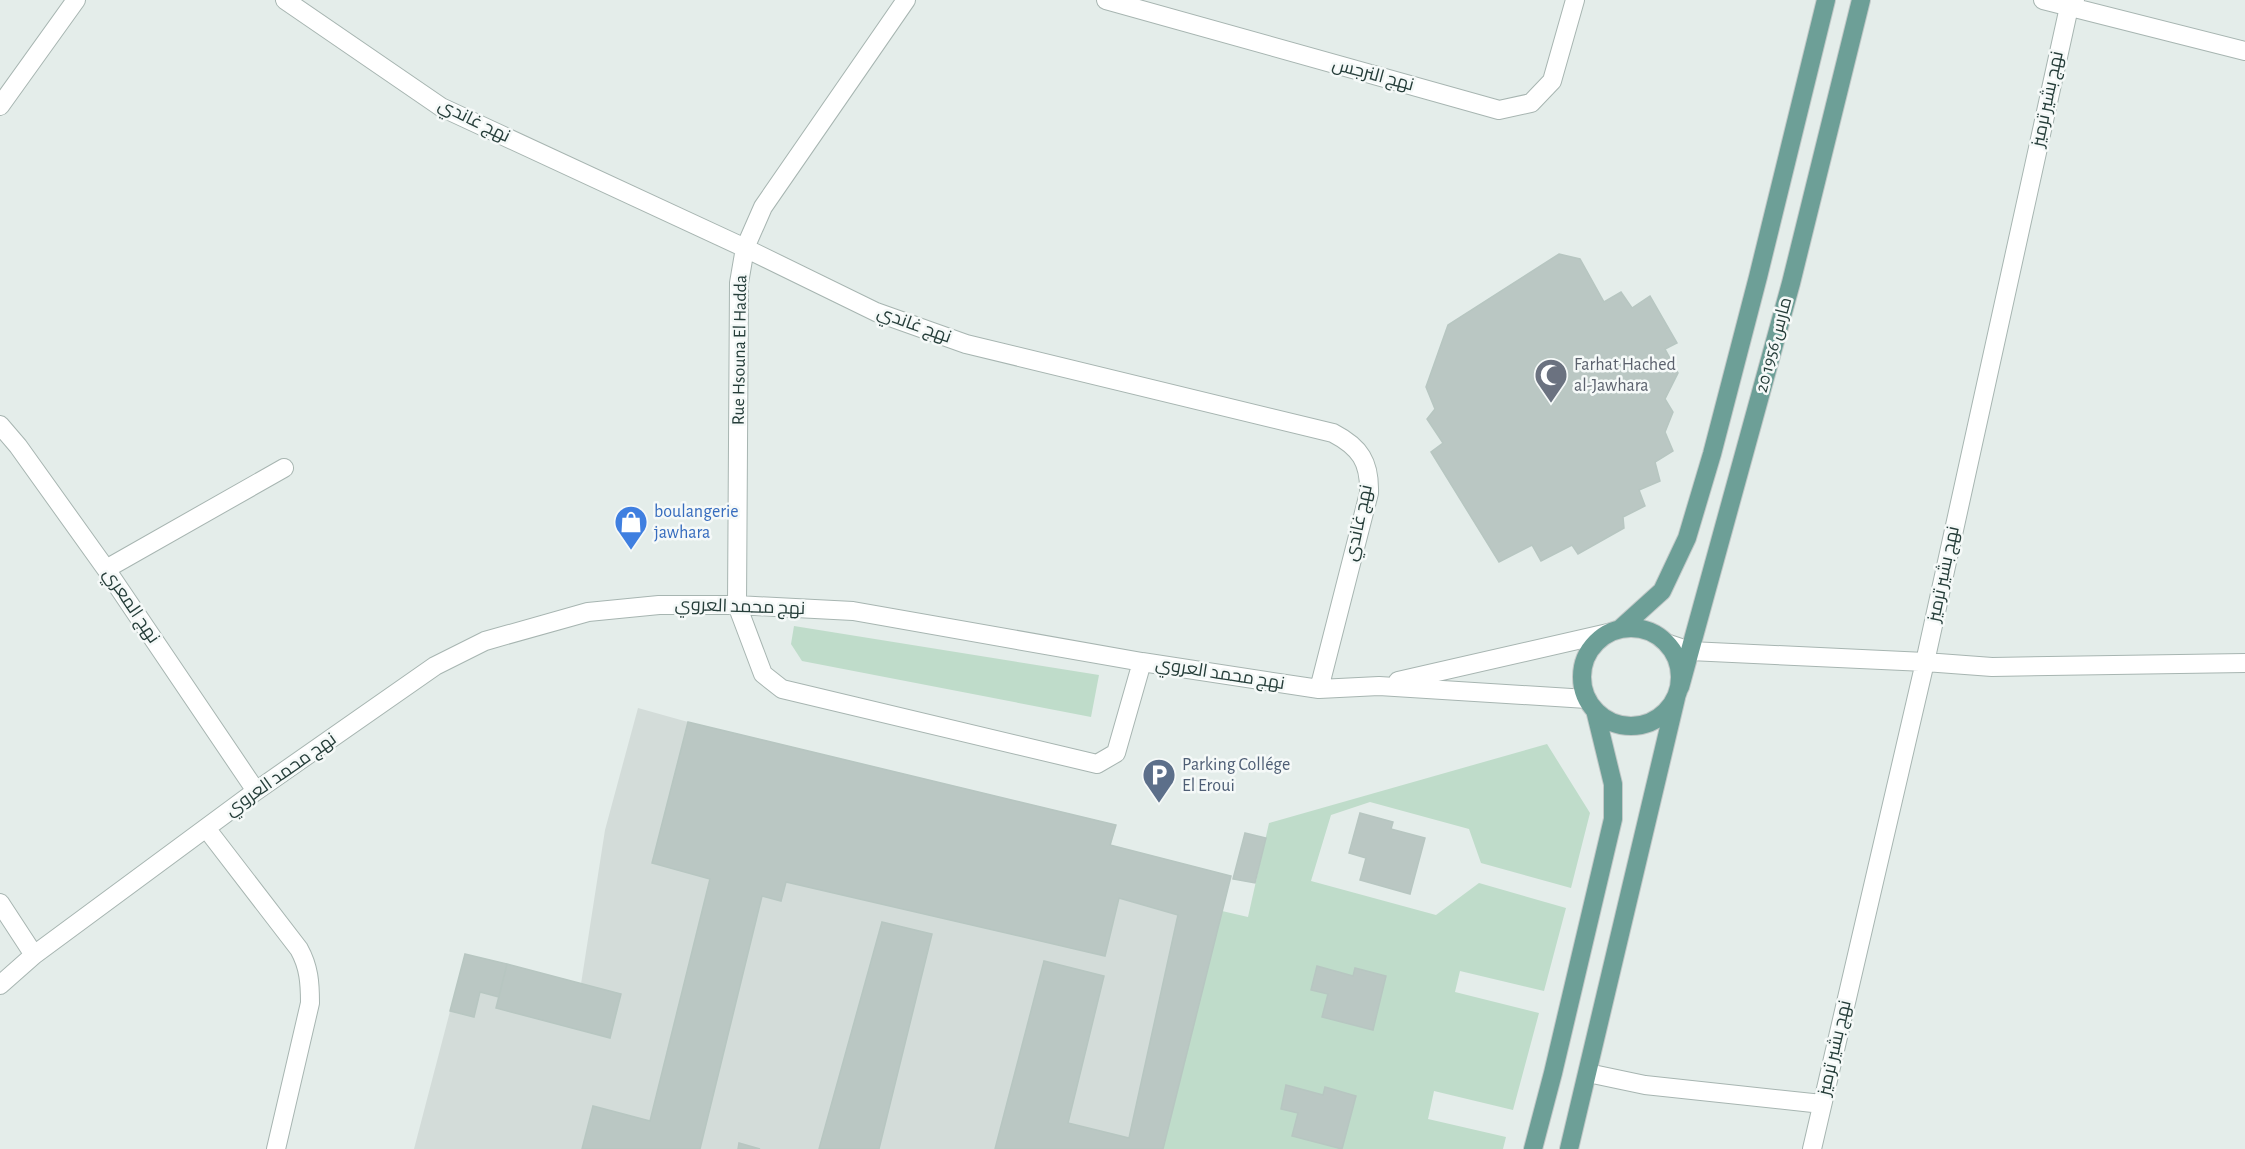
<svg xmlns="http://www.w3.org/2000/svg" width="2245" height="1149" font-family="'Alegreya Sans',Cairo,sans-serif">
	<style>
		.built { fill: #d3dcd9 }
		.green { fill: #bfdcca }
		.building { fill: #bac7c3; stroke: #b7c6c1; stroke-width: 1.5 }
		.lines { fill: none; stroke-linecap: round; stroke-linejoin: round }
		.minor-casing { stroke: #a7b5b1; stroke-width: 20 }
		.major-casing { stroke: #c2c9c8; stroke-width: 20 }
		.minor { stroke: #fff; stroke-width: 18 }
		.major { stroke: #6d9f97; stroke-width: 18 }
		.labels { text-anchor: middle; dominant-baseline: central; stroke-width: 5; stroke-linejoin: round; paint-order: stroke }
		.street-label { font-size: 18px; fill: #253d39; stroke: #f5f9f8 }
		.worship-label { font-size: 18px; fill: #5b616d; stroke: #f5f9f8; text-anchor: start }
		.shop-label { font-size: 18px; fill: #366cbe; stroke: #f5f9f8; text-anchor: start }
		.service-label { font-size: 18px; fill: #4e5e75; stroke: #f5f9f8; text-anchor: start }
	</style>
	<rect width="100%" height="100%" fill="#e4edea"/>
	<path class="built" d="M638,708l50,14 428,103 -5,20 120,31 -68,273h-749l51,-195 116,30 24,-154z"/>
	<path class="green" d="M794,626l305,49 -8,42 -289,-56 -11,-17z
		M1547,744l43,69 -19,75 -90,-25 -12,-34 -99,-27 -39,13 -20,66 125,34 43,-32 87,25 -22,83 -84,-20 -5,21 84,21 -26,97 -79,-19 -6,28 78,18 -3,12h-340l59,-238 26,6 21,-94z"/>
	<path class="building" d="M1559,254l21,5 24,43 17,-10 11,16 18,-12 27,47 -12,6 13,24 -13,26 8,13 -8,20 8,19 -18,11 5,19 -21,9 6,16 -22,11 1,11 -46,26 -6,-9 -31,16 -9,-16 -33,17 -68,-110 12,-9 -16,-24 8,-10 -9,-22 22,-62z
		M688,722l428,103 -6,20 121,31 -68,273h-168l49,-188 60,15 -36,147 61,15 49,-223 -59,-17 -14,58 -319,-74 -5,19 -19,-5 -62,253h-118l11,-43 57,15 60,-242 -58,-16z
		M1360,813l33,9 -2,7 34,9 -15,56 -50,-14 6,-22 -17,-5z
		M1245,833l21,5 -11,45 -22,-4z
		M882,922l50,12 -53,215h-60z
		M465,954l42,10 -8,33 -19,-5 -6,25 -24,-6z
		M507,964l114,30 -11,44 -114,-30z
		M1317,966l36,10 2,-8 31,8 -13,54 -51,-13 6,-23 -17,-4z
		M1286,1085l37,10 2,-8 31,9 -14,53 -50,-13 6,-23 -17,-4z
		M739,1143l21,6h-22z"/>
	<g class="lines">
		<g class="minor-casing">
			<path id="minor" d="M285,0l156,107 304,141 131,64 90,32 367,89c27,14 37,29 36,60l-50,196
				M906,0l-143,207 -18,41 -6,35 -2,322 26,69 19,15 315,75 19,-11 26,-91
				M1106,0l393,110 32,-7 21,-22 23,-81
				M2043,0l202,51
				M0,106l76,-106
				M0,425l18,21 88,123 150,222
				M106,569l178,-101
				M1669,644l21,7 235,11 67,5 253,-4
				M1398,681l210,-48
				M206,828l93,121c10,18 11,34 11,54l-34,146
				M0,903l34,52
				M0,985l34,-30 222,-164 179,-125 50,-25 103,-29 71,-7h78l116,6 289,51 177,27 60,-3 208,13
				M1588,1073l57,12 177,19
				M1812,1149l113,-487 144,-655 6,-7"/>
		</g>
		<g class="major-casing">
			<path id="major" d="M1582 677a49 49 0 1 1 98 0a49 49 0 1 1-98 0Z
				M1620,629l42,-38 25,-53 25,-84 46,-177 68,-277
				M1680,687l111,-404 70,-283
				M1533,1149l20,-76 60,-254v-35l-18,-74
				M1569,1149l107,-451"/>
		</g>
		<use href="#minor" class="minor"/>
		<use href="#major" class="major"/>
	</g>
	<defs>
		<g id="mosque-pin" transform="scale(1.725)"><path d="M0 17L-7.5 6A9.5 9.5 0 1 1 7.5 6Z" fill="#6b7280" stroke="#f5f9f8"/><path d="M3.5-4.9A6 6 0 1 0 3.5 4.9A5 5 0 1 1 3.5-4.9Z" fill="#fff"/></g>
		<g id="shop-pin" transform="scale(1.725)"><path d="M0 17L-7.5 6A9.5 9.5 0 1 1 7.5 6Z" fill="#3f7fe0" stroke="#f5f9f8"/><path d="M-5-2.5h2.3a2.7 3.5 0 0 1 5.4 0H5L5.5 6h-11ZM-1.5-2.5h3a1.5 2.3 0 0 0-3 0Z" fill="#fff"/></g>
		<g id="parking-pin" transform="scale(1.725)"><path d="M0 17L-7.5 6A9.5 9.5 0 1 1 7.5 6Z" fill="#5c6f8a" stroke="#f5f9f8"/><path d="M-3.5-5.5H1a3.5 3.5 0 0 1 0 7H-1V5.5H-3.5ZM-1-3.4V-.6H.8a1.4 1.4 0 0 0 0-2.8Z" fill="#fff"/></g>
	</defs>
	<g fill-rule="evenodd">
		<use href="#mosque-pin" x="1551" y="375"/>
		<use href="#shop-pin" x="631" y="522"/>
		<use href="#parking-pin" x="1159" y="775"/>
	</g>
	<g class="labels">
		<g class="street-label">
			<text transform="translate(1373 75) rotate(15)">نهج النرجس</text>
			<text transform="translate(2048 99) rotate(-78)">نهج بشير ترميز</text>
			<text transform="translate(474 121) rotate(26)">نهج غاندي</text>
			<text transform="translate(914 325) rotate(20)">نهج غاندي</text>
			<text transform="translate(1774 345) rotate(-75)">20 مارس 1956</text>
			<text transform="translate(740 350) rotate(-89)">Rue Hsouna El Hadda</text>
			<text transform="translate(1359 523) rotate(-78)">نهج غاندي</text>
			<text transform="translate(1944 574) rotate(-78)">نهج بشير ترميز</text>
			<text transform="translate(131 606) rotate(56)">نهج المعري</text>
			<text transform="translate(740 607) rotate(2)">نهج محمد العروي</text>
			<text transform="translate(1220 674) rotate(9)">نهج محمد العروي</text>
			<text transform="translate(281 775) rotate(-35)">نهج محمد العروي</text>
			<text transform="translate(1835 1048) rotate(-77)">نهج بشير ترميز</text>
		</g>
		<g class="worship-label">
			<text x="1574" y="365">Farhat Hached<tspan x="1574" dy="21">al-Jawhara</tspan></text>
		</g>
		<g class="shop-label">
			<text x="654" y="512">boulangerie<tspan x="654" dy="21">jawhara</tspan></text>
		</g>
		<g class="service-label">
			<text x="1182" y="765">Parking Collége<tspan x="1182" dy="21">El Eroui</tspan></text>
		</g>
	</g>
</svg>
